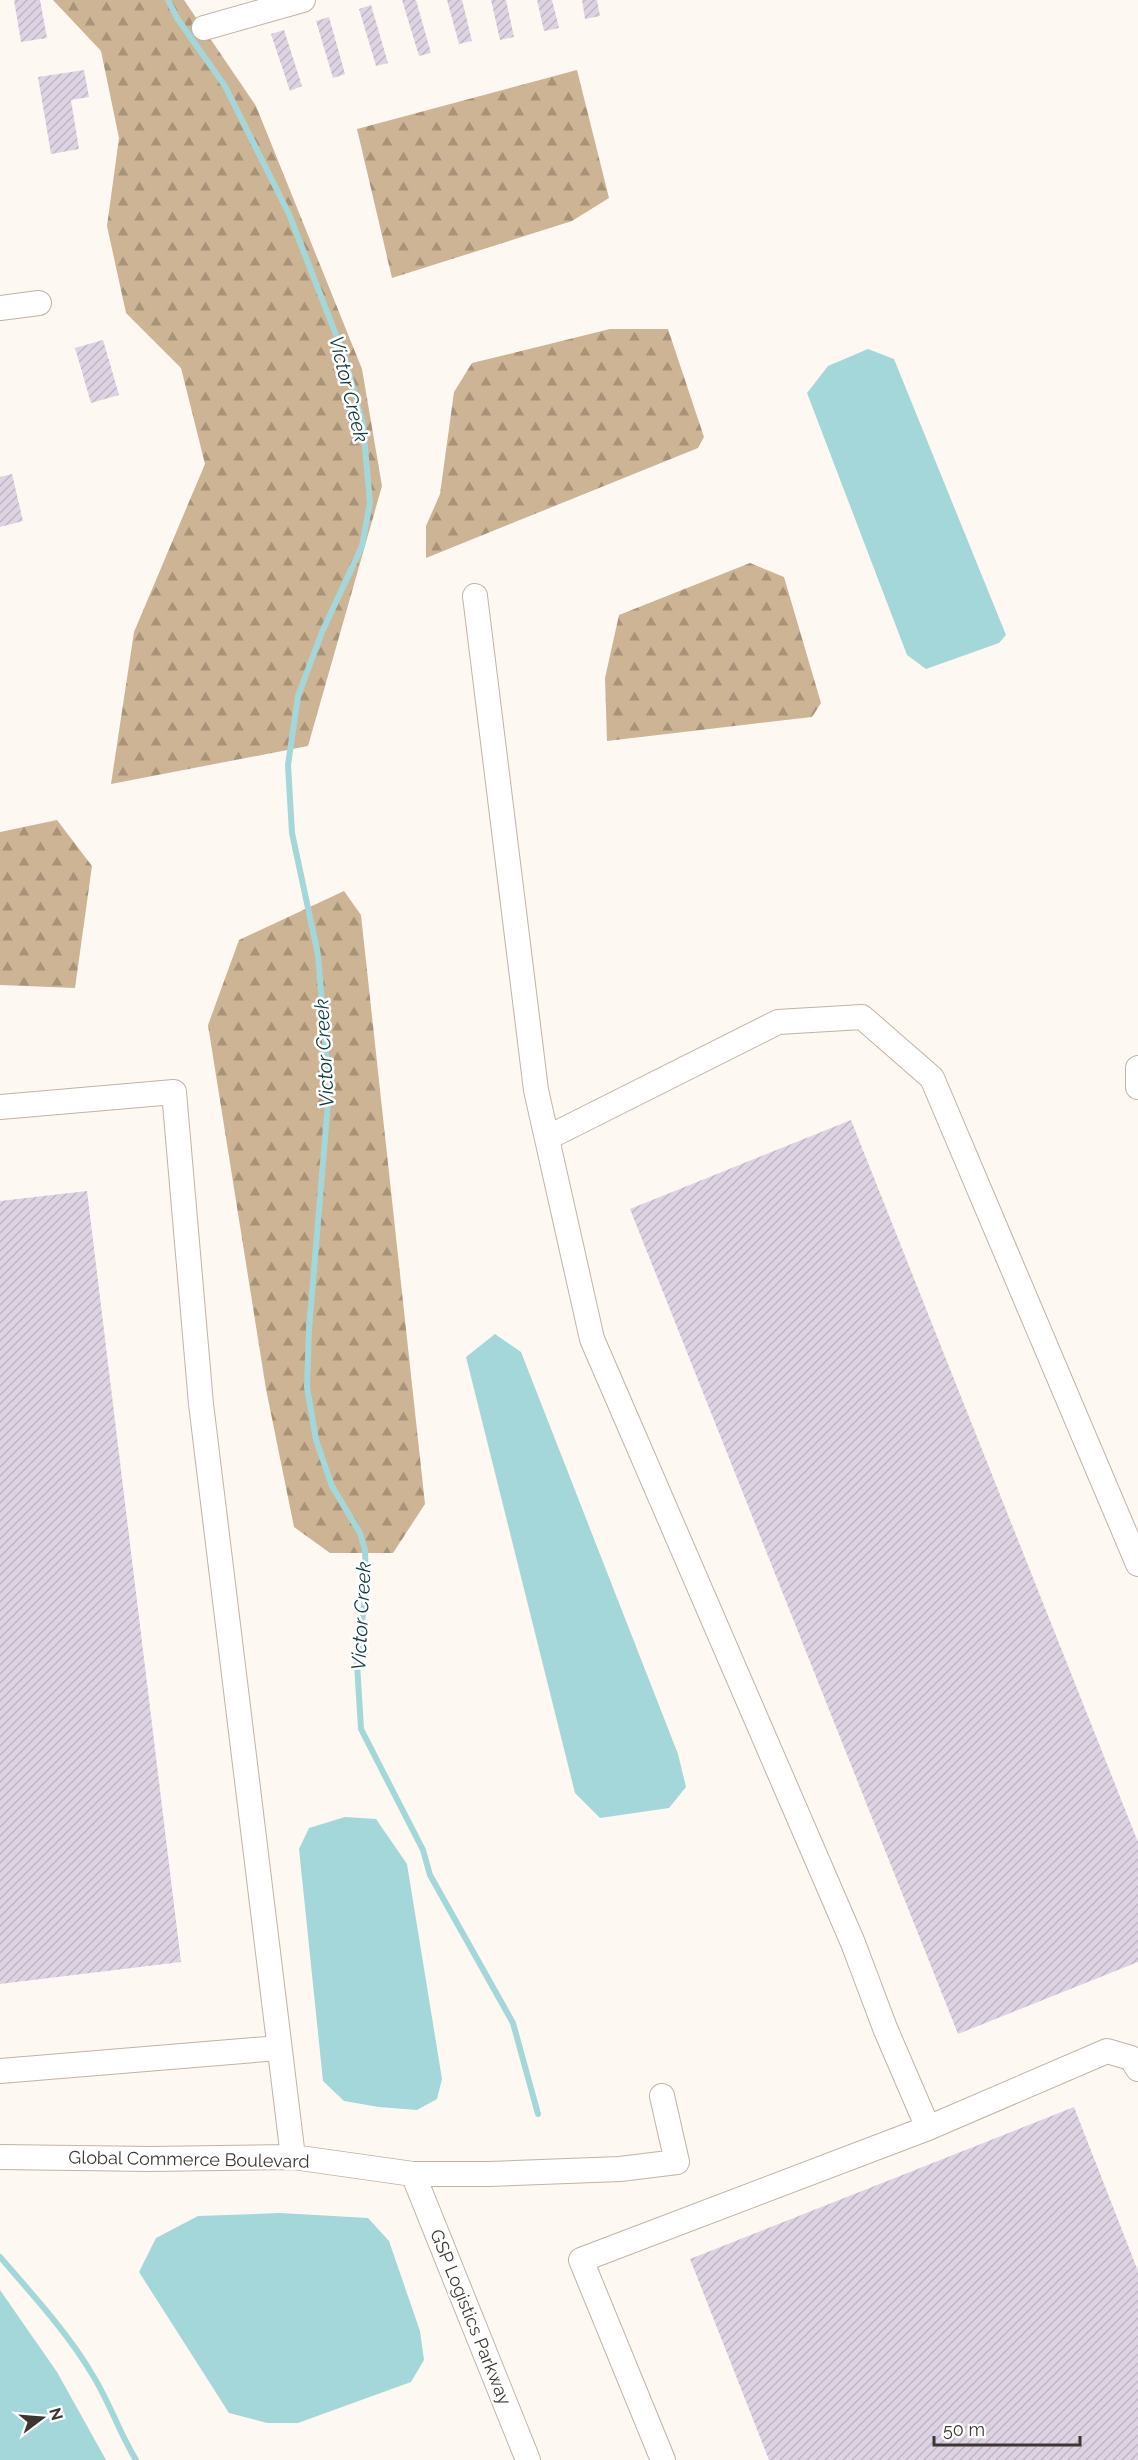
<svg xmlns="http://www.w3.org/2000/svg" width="1138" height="2460" font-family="Raleway,sans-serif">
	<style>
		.forest { fill: url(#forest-firs) }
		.water { fill: #a4d7da }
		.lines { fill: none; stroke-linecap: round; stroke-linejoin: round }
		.stream { stroke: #a4d7da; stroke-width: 6 }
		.building { fill: url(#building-hatch) }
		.minor-casing { stroke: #bfb3a5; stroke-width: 26 }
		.minor { stroke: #fff; stroke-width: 24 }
		.labels { text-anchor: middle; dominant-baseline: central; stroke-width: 5; stroke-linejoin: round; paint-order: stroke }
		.street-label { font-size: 18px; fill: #3c3731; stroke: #fff }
		.water-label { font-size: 20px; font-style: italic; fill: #0b3c3e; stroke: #fff }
	</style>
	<defs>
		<pattern id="forest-firs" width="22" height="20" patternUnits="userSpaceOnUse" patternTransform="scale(1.5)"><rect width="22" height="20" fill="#cdb494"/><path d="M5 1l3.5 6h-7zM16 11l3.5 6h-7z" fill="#a89379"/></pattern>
		<pattern id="building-hatch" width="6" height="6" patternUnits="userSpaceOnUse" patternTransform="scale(1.5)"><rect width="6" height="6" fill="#ded3e3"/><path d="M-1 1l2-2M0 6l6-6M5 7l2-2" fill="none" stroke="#bfb6c3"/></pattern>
	</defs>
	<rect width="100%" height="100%" fill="#fef8f2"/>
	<path class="forest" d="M53,0h131l72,106 106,263 20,117 -74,260 -197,38 23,-152 71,-168 -24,-96 -55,-55 -19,-87 12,-88 -18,-87z
		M577,70l32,128 -37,23 -180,57 -35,-149z
		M610,329h58l36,108 -6,11 -272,110v-32l14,-32 14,-102 18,-29z
		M750,563l34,14 37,126 -9,14 -205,24 -2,-63 14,-63z
		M57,820l35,46 -17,122 -75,-3v-153z
		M344,891l17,24 64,589 -32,49h-63l-36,-26 -28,-138 -58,-364 31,-85z"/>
	<path class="water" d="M868,349l26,10 112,276 -7,8 -73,26 -19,-14 -100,-262 21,-27z
		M495,1334l26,18 157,402 8,33 -17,21 -69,10 -25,-25 -109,-436z
		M345,1817l31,2 31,45 35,215 -5,20 -20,11 -38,-3 -35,-6 -21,-20 -24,-232 10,-21z
		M280,2213l88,5 21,23 31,90 4,29 -13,22 -113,41h-31l-38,-10 -90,-141 17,-34 42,-22z
		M0,2290l57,82 49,88h-106z"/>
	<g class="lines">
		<path class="stream" d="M168,0l9,18 48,68 64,128 56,144 18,67 7,78 -8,43 -40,86 -24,64 -10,69 4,68 26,122 11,136 -20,238 -2,58 9,53 16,46 28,47 5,17 1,39 -9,75 4,65 62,121 7,25 83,148 25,91
			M0,2257c30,35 69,77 92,117 17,27 27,58 44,86"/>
	</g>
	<path class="building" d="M14,0h26l7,38 -26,4z
		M402,0h14l15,53 -12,3z
		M447,0h15l10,41 -13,3z
		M491,0h15l8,37 -14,3z
		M537,0h15l7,28 -15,3z
		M582,0h15l3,16 -15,3z
		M371,5l17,58 -12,3 -17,-57z
		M329,17l16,57 -12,4 -17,-57z
		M284,30l18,56 -12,5 -19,-57z
		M84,70l5,27 -18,3 8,49 -28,5 -13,-77z
		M103,340l16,55 -28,8 -16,-55z
		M12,474l11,47 -23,6v-50z
		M851,1120l287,722v120l-180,72 -328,-825z
		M87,1191l94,771 -181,22v-783z
		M1074,2107l64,164v189h-369l-79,-201z"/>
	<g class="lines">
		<g class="minor-casing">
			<path id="minor" d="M204,28l99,-28
				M0,308l39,-5
				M475,596l61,494 56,249 261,604 32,85 43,100
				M1138,1068v19
				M0,1107l174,-15 27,312 92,753
				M547,1138l231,-116 84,-5 70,61 206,486
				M0,2071l279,-23
				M0,2157l151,2 142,-2 120,17h76l131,-5 57,-7 -15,-66
				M413,2174l115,286
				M663,2460l-82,-200 347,-132 179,-77 24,7 7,11"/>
		</g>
		<use href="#minor" class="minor"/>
	</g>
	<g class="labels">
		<g class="street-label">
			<text transform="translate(189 2159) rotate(1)">Global Commerce Boulevard</text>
			<text transform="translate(471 2317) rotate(68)">GSP Logistics Parkway</text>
		</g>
		<g class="water-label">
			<text transform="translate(349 389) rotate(76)">Victor Creek</text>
			<text transform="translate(324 1053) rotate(-93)">Victor Creek</text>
			<text transform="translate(361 1616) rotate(-87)">Victor Creek</text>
		</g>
	</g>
	<g transform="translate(42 2418) rotate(74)" stroke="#ffffff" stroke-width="4.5" paint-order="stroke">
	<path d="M0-4.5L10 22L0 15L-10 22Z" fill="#3c3731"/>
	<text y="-9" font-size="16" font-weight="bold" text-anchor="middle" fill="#3c3731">N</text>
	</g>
	<path d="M934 2436v9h146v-9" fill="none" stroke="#3c3731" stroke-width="3"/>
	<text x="943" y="2436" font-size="18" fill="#3c3731" stroke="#ffffff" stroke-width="4.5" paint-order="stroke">50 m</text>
</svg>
